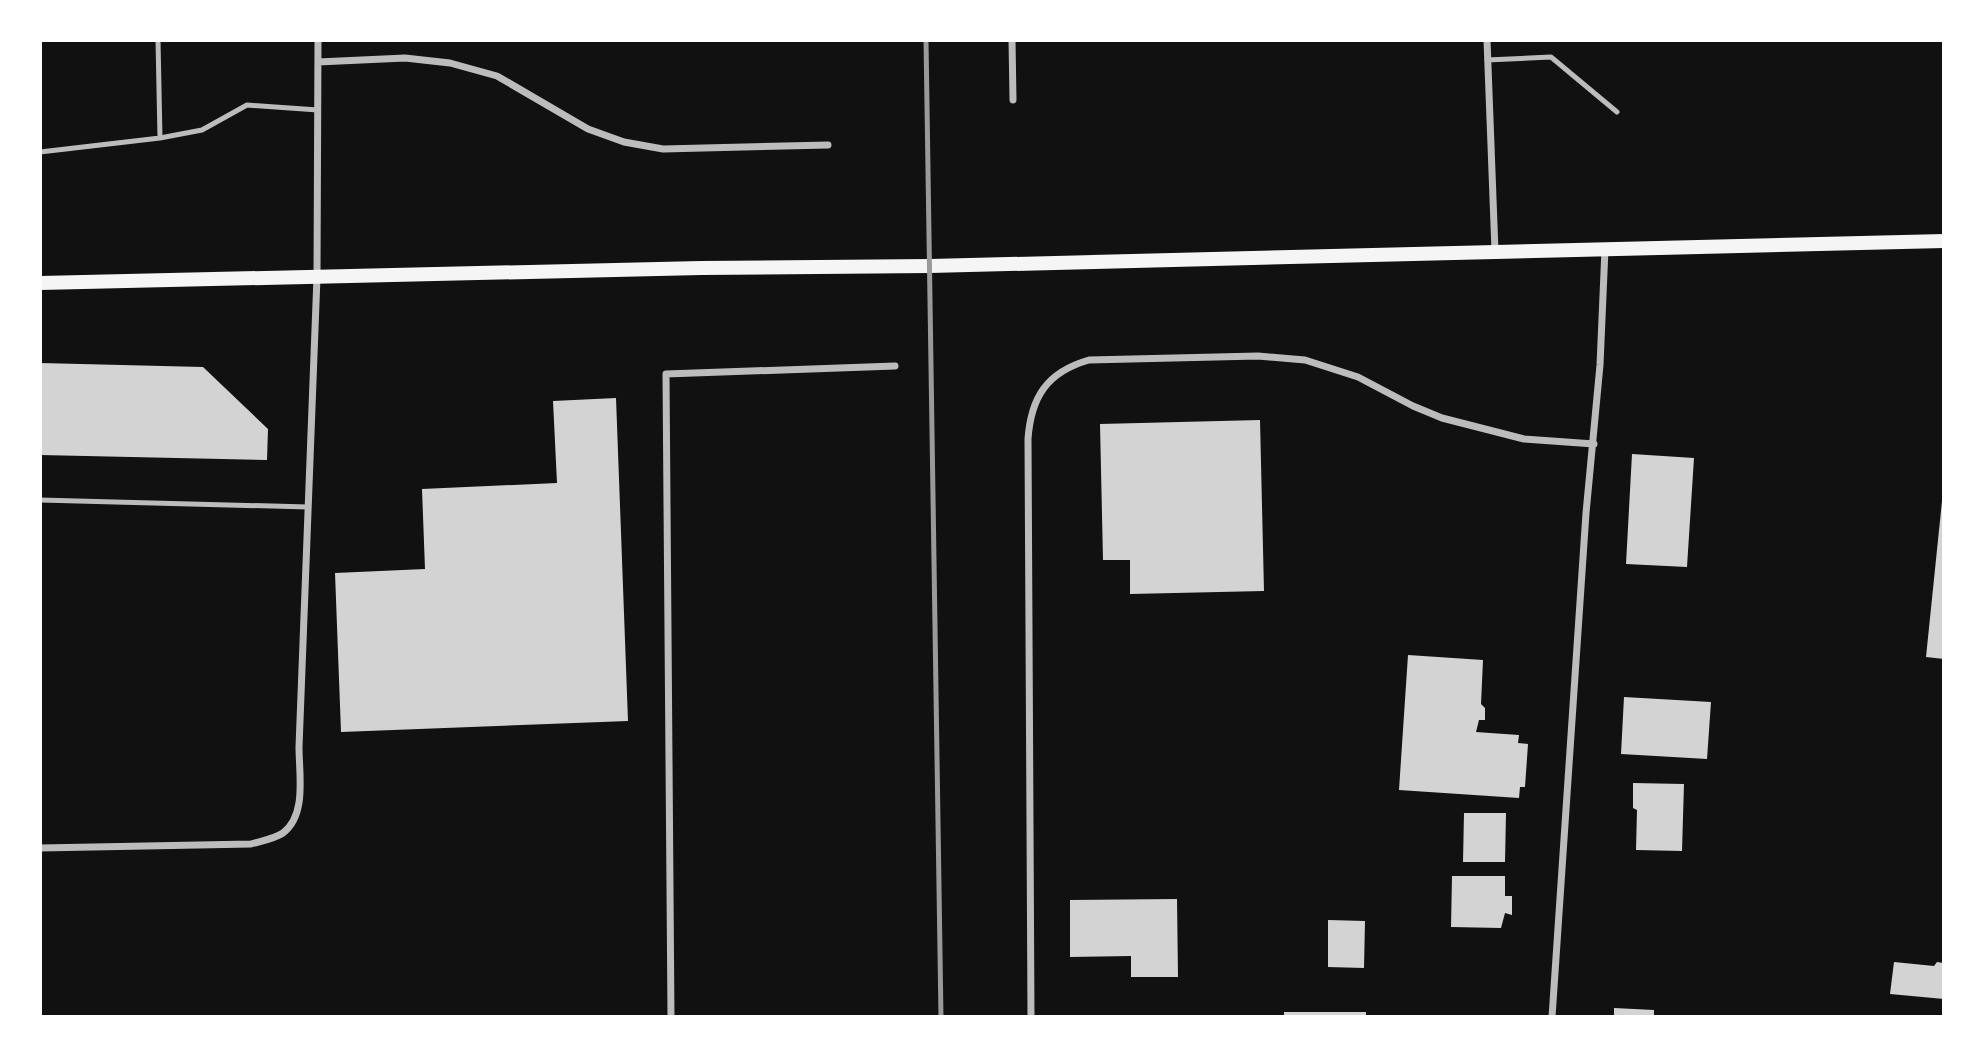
<svg xmlns="http://www.w3.org/2000/svg" width="1984" height="1057" font-family="Montserrat,sans-serif">
	<style>
		.building { fill: #d3d3d3 }
		.lines { fill: none; stroke-linecap: round; stroke-linejoin: round }
		.service { stroke: #bcbcbc; stroke-width: 5 }
		.minor { stroke: #bcbcbc; stroke-width: 7 }
		.secondary { stroke: #f5f5f5; stroke-width: 14 }
		.rail { stroke: #9a9a9a; stroke-width: 5 }
	</style>
	<rect width="100%" height="100%" fill="#111"/>
	<path class="building" d="M40,363l163,4 65,62 -1,31 -227,-5z
		M616,398l12,323 -287,11 -6,-159 90,-4 -3,-80 135,-6 -4,-82z
		M1260,420l4,171 -134,3v-34h-27l-3,-136z
		M1632,454l62,4 -7,109 -61,-3z
		M1942,501h2v158l-18,-2z
		M1408,655l75,5 -2,44 4,4v12h-6l-3,12 43,3 -1,8 10,1 -3,43h-5l-1,11 -120,-8z
		M1624,697l87,5 -4,57 -86,-5z
		M1633,783l51,1 -2,67 -46,-1 1,-40 -4,-2z
		M1464,813h42l-1,49h-42z
		M1452,876h53v20h7v19l-7,-2 -4,15 -50,-1z
		M1177,899l1,78h-47v-21l-61,1v-57z
		M1328,920l37,1 -1,47 -36,-1z
		M1894,962l40,4 3,-4 7,1v36l-54,-5z
		M1614,1008l40,2v7h-40z
		M1284,1012h82v5h-82z"/>
	<g class="lines">
		<path class="service" d="M158,40l2,98
			M1487,60l64,-3 66,55
			M40,152l120,-14 42,-8 45,-25 71,5
			M40,500l268,7"/>
		<path class="minor" d="M1012,40l1,60
			M1487,40l8,211
			M318,62l87,-4 45,5 47,13 91,53 36,13 39,7 165,-4
			M40,848l211,-4c10,-3 23,-5 32,-11 24,-18 16,-59 16,-86l18,-470 1,-237
			M671,1017l-5,-643 229,-8
			M1031,1017l-3,-578c3,-42 19,-67 61,-79l169,-4 47,4 53,17 55,29 29,12 82,21 70,5
			M1552,1017l34,-504 14,-148 5,-116"/>
		<path class="secondary" d="M40,283l661,-15 229,-2 1014,-25"/>
		<path class="rail" d="M926,40l15,977"/>
	</g>
	<rect width="1984" height="1057" fill="none" stroke="#ffffff" stroke-width="84"/>
</svg>
